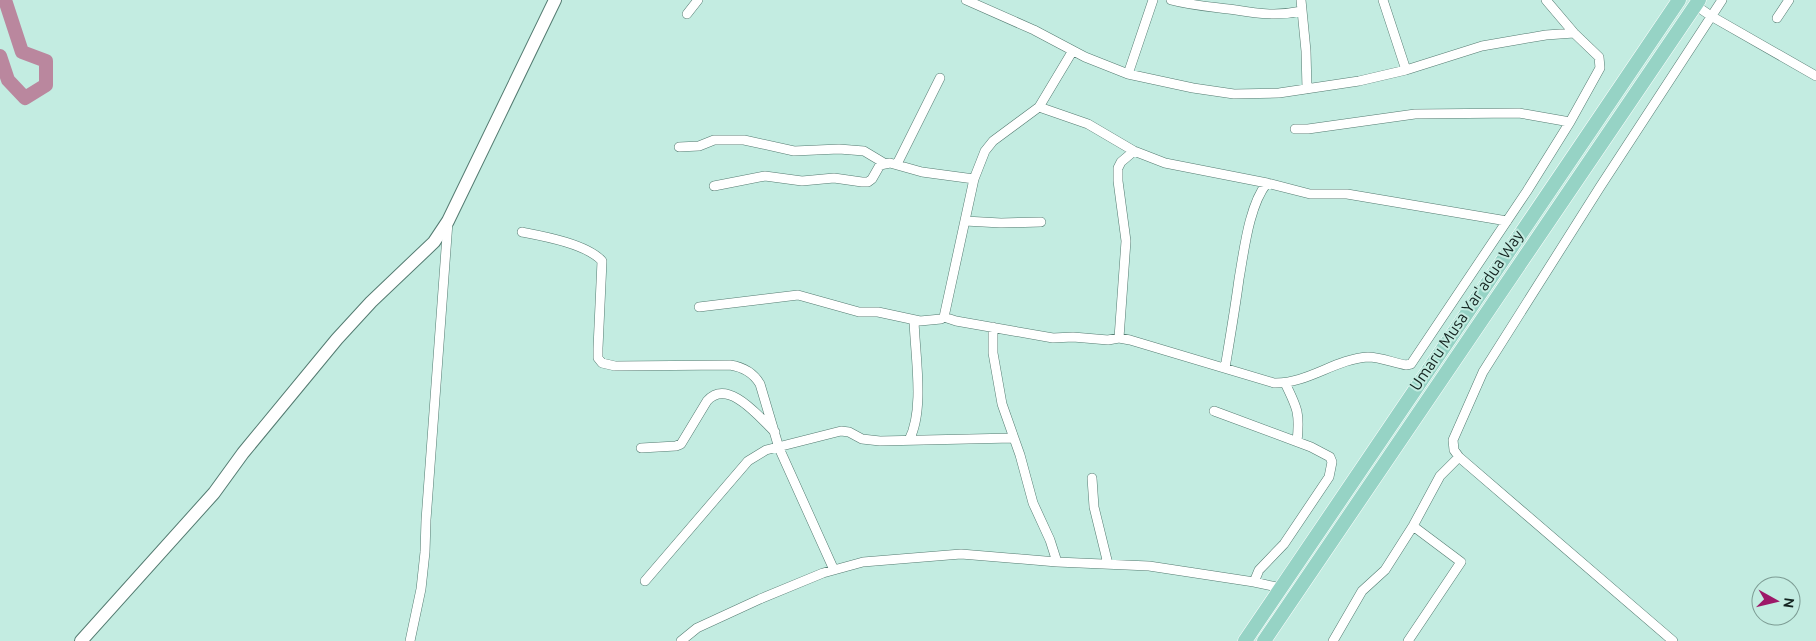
<svg xmlns="http://www.w3.org/2000/svg" width="1816" height="641" font-family="Ubuntu,sans-serif">
	<style>
		.lines { fill: none; stroke-linecap: round; stroke-linejoin: round }
		.river { stroke: #ba879e; stroke-width: 14 }
		.street-casing { stroke: #547b71; stroke-width: 10 }
		.secondary-casing { stroke: #547b71; stroke-width: 14 }
		.primary-casing { stroke: #fff; stroke-width: 15 }
		.street { stroke: #fff; stroke-width: 9 }
		.secondary { stroke: #fff; stroke-width: 12 }
		.primary { stroke: #96d3c5; stroke-width: 14 }
		.labels { text-anchor: middle; dominant-baseline: central; stroke-width: 4; stroke-linejoin: round; paint-order: stroke }
		.street-label { font-size: 16px; fill: #142420; stroke: #c3ece1 }
	</style>
	<rect width="100%" height="100%" fill="#c3ece1"/>
	<g class="lines">
		<path class="river" d="M0,56l8,24 17,18 21,-13v-24l-24,-9 -17,-52"/>
		<g class="street-casing">
			<path id="street" d="M966,0l68,30 51,27 43,17 65,14 41,6 45,-1 80,-12 47,-11 76,-24 64,-11 28,-2
				M1171,0c22,6 43,7 65,10 24,4 43,6 66,1
				M1301,0l5,51 1,38
				M1383,0l23,70
				M1695,5l16,11 105,60
				M687,14l11,-14
				M1777,18l12,-18
				M1128,74l25,-74
				M1039,107l49,17 46,27 31,12 102,20 43,11h37l160,27
				M1295,129h13l107,-15 104,-1 51,9
				M679,147l20,-1 15,-6h30l50,11 45,-2 25,2 20,12
				M897,164l43,-86
				M714,186l51,-10 37,5 32,-3 28,4h6l4,-3 8,-14 10,-2 32,9 52,7 11,-28 8,-10 46,-34 33,-55
				M965,221l36,2 40,-1
				M522,232c21,4 65,12 80,29l-4,87v10l4,5 13,3 115,-1c13,2 23,7 30,19l19,64 55,122
				M699,307l99,-12 61,17h19l42,9 21,-2 3,-2 30,-138
				M944,317l12,4 97,17 20,-1 35,3 11,-2 11,2 144,43c33,1 61,-24 94,-26 12,0 26,6 38,8l5,-1 116,-173 43,-69 30,-54 -1,-11 -25,-24 -28,-33
				M993,327v26l9,51 18,51 13,48 17,37 7,22
				M1119,338l7,-97 -8,-60v-13l3,-6 13,-11
				M1225,368c5,-30 10,-59 14,-89 5,-28 10,-74 28,-96
				M1285,383c13,26 15,31 12,59
				M1214,411l97,36 19,10 2,5 -3,15 -45,67 -25,26 -5,12
				M909,440c16,-30 6,-85 5,-120
				M641,448l35,-2 5,-2 26,-43c21,-24 53,17 68,31
				M1092,478l2,29 14,57
				M645,581l103,-120 18,-11 75,-19 8,1 13,7 18,2 133,-3
				M410,641l11,-52 4,-37 1,-32 22,-298
				M681,641l16,-13 63,-29 63,-26 40,-11 98,-8 96,8 92,4 105,16 27,6
				M1333,641l29,-50 23,-21 28,-44 27,-50 19,-19
				M1408,641l53,-79 -48,-36
				M1673,641l-214,-184 -5,-7 -1,-10 30,-68 117,-185 122,-187"/>
		</g>
		<g class="secondary-casing">
			<path id="secondary" d="M81,641l133,-148 29,-40 94,-114 34,-37 63,-60 14,-21 107,-221"/>
		</g>
		<g class="primary-casing">
			<path id="primary" d="M1245,641l434,-641
				M1264,641l435,-641"/>
		</g>
		<use href="#street" class="street"/>
		<use href="#secondary" class="secondary"/>
		<use href="#primary" class="primary"/>
	</g>
	<g class="labels">
		<g class="street-label">
			<text transform="translate(1466 310) rotate(-56)">Umaru Musa Yar'adua Way</text>
		</g>
	</g>
	<g transform="translate(1776 601) rotate(98)"><circle r="24" fill="#c3ece1" stroke="#7d9c94"/>
	<path d="M0-4L9 19L0 12L-9 19Z" fill="#9d1868"/>
	<text y="-8" font-size="14" font-weight="bold" text-anchor="middle" fill="#142420">N</text>
	</g>
</svg>
